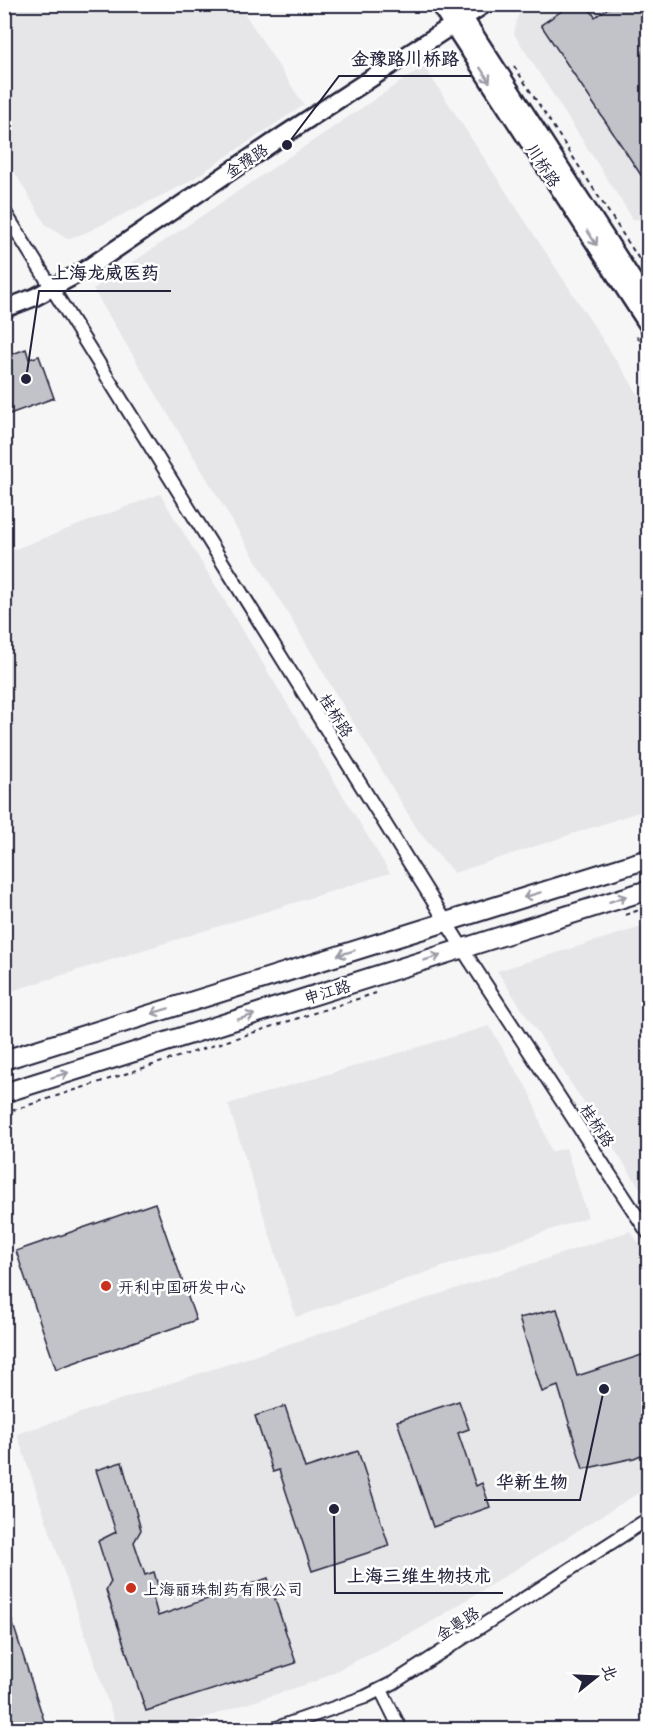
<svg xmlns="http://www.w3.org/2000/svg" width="653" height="1734" font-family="Mali,'LXGW WenKai TC',sans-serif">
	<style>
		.built { fill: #e6e6e9 }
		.building { fill: #c2c2c9; stroke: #22223b; stroke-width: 1.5 }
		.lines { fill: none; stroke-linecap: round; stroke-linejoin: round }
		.street-casing { stroke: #22223b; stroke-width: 16 }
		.secondary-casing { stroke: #22223b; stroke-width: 21 }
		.primary-casing { stroke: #22223b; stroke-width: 22 }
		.path { stroke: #22223b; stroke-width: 2; stroke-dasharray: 4.5 4.5; stroke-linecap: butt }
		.street { stroke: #fff; stroke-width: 12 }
		.secondary { stroke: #fff; stroke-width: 16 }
		.primary { stroke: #fff; stroke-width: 18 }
		.oneway { stroke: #9c9ca7 }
		.poi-dot { fill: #c8321e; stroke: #fff; stroke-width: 2 }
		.labels { text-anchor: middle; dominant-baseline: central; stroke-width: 5; stroke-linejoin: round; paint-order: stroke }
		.street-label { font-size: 16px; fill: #22223b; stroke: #fff }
		.poi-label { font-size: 16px; fill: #22223b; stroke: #fff; text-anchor: start }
		.leader { fill: none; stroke: #22223b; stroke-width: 2 }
		.callout-dot { fill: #22223b; stroke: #fff; stroke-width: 2 }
		.callout-label { font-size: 18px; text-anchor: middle; font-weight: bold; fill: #22223b; stroke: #fff; stroke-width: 5; stroke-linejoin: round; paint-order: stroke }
	</style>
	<rect width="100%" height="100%" fill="#f6f6f7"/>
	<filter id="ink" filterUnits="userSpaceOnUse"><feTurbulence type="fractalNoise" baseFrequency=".0167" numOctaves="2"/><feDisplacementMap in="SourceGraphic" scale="12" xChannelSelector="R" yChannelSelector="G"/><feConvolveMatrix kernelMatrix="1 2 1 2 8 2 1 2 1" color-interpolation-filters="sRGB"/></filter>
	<g filter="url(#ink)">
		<path class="built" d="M5,4l234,1 65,100 -117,78 -102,50 -18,6 -21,-14 -41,-69z
			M524,5h124v215l-15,-1 -119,-185 3,-16z
			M424,66l224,343v400l-194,64 -35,-41 -326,-543z
			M160,494l230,379 -385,120v-440z
			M648,925v275l-151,-229z
			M489,1026l42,69 20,57 15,-4 22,69 -292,100 -68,-213z
			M630,1231l18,24v232l-225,140 -107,54 -146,48h-53l-100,-295z"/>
		<path class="building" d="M572,4h14l9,13 16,-11 -1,-2h38v179l-1,1 -106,-159z
			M26,349l3,10 10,-3 15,42 -50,18v-59z
			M155,1203l41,117 -140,49 -40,-118z
			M557,1309l20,67 71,-23v99l-14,6 -51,11 -25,-83 -16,6 -23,-74z
			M459,1401l10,28 -11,4 18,53 6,-3 8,24 -57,20 -36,-106z
			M285,1406l20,62 53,-17 31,95 -77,25 -33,-101 -6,2 -18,-56z
			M122,1462l19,68 -7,12 11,33 9,-3 4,14 -7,5 7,25 110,-38 28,85 -150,48 -40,-121 5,-8 -13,-41 18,-9 -20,-62z
			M4,1596l43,134h-43z"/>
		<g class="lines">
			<g class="street-casing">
				<path id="street" d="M4,211l467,751 177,271
					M381,1690l20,40
					M271,1730l94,-33 28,-14 255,-164"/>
			</g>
			<g class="secondary-casing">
				<path id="secondary" d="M439,4l209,321
					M455,4l193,299
					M4,309l31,-12 50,-27 199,-135 201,-131"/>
			</g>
			<g class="primary-casing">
				<path id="primary" d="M4,1060l644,-201
					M4,1093l644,-203"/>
			</g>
			<path class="path" d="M421,4l5,8
				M514,66l134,207
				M637,336l11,18
				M625,915l23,-8
				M4,1113l372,-120"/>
			<use href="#street" class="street"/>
			<use href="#secondary" class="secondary"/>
			<use href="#primary" class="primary"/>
		</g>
		<defs><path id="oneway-shaft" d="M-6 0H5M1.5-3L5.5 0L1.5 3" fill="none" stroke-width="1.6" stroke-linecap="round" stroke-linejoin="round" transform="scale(1.5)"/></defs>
		<g class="oneway">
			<use href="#oneway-shaft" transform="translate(485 75) rotate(57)"/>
			<use href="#oneway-shaft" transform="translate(592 238) rotate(57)"/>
			<use href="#oneway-shaft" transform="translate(532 895) rotate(163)"/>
			<use href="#oneway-shaft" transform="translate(618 899) rotate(-18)"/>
			<use href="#oneway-shaft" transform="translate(346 953) rotate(163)"/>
			<use href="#oneway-shaft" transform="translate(432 958) rotate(-17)"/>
			<use href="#oneway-shaft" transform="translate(160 1011) rotate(163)"/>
			<use href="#oneway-shaft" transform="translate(246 1017) rotate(-17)"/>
			<use href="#oneway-shaft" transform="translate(60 1075) rotate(-17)"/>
		</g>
	</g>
	<g class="poi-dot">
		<circle cx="106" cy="1286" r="6"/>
		<circle cx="131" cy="1588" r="6"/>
	</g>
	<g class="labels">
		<g class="street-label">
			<text transform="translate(246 160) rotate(-34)">金豫路</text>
			<text transform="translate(544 165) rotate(57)">川桥路</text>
			<text transform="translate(337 715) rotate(58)">桂桥路</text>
			<text transform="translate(327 991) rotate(-17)">申江路</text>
			<text transform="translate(598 1125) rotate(57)">桂桥路</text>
			<text transform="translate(457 1623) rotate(-33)">金粤路</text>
		</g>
		<g class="poi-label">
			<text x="118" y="1286">开利中国研发中心</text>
			<text x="143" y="1588">上海丽珠制药有限公司</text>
		</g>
	</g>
	<path class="leader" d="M287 145L339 76H471M26 379L39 291H171M604 1389L580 1500H484M334 1509L335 1593H503"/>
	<g class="callout-dot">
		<circle cx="287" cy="145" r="6"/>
		<circle cx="26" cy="379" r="6"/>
		<circle cx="604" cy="1389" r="6"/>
		<circle cx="334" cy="1509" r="6"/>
	</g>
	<g class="callout-label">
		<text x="405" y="65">金豫路川桥路</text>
		<text x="105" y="279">上海龙威医药</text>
		<text x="532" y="1488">华新生物</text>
		<text x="419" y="1582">上海三维生物技术</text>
	</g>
	<rect width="653" height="1734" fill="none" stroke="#fff" stroke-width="24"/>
	<rect x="12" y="12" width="629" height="1710" fill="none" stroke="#22223b" stroke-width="2" filter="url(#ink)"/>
	<g transform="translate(596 1677) rotate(72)" stroke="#ffffff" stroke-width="4.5" paint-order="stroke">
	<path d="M0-4.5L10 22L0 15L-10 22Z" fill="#22223b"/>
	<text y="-9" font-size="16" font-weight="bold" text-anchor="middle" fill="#22223b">北</text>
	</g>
</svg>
